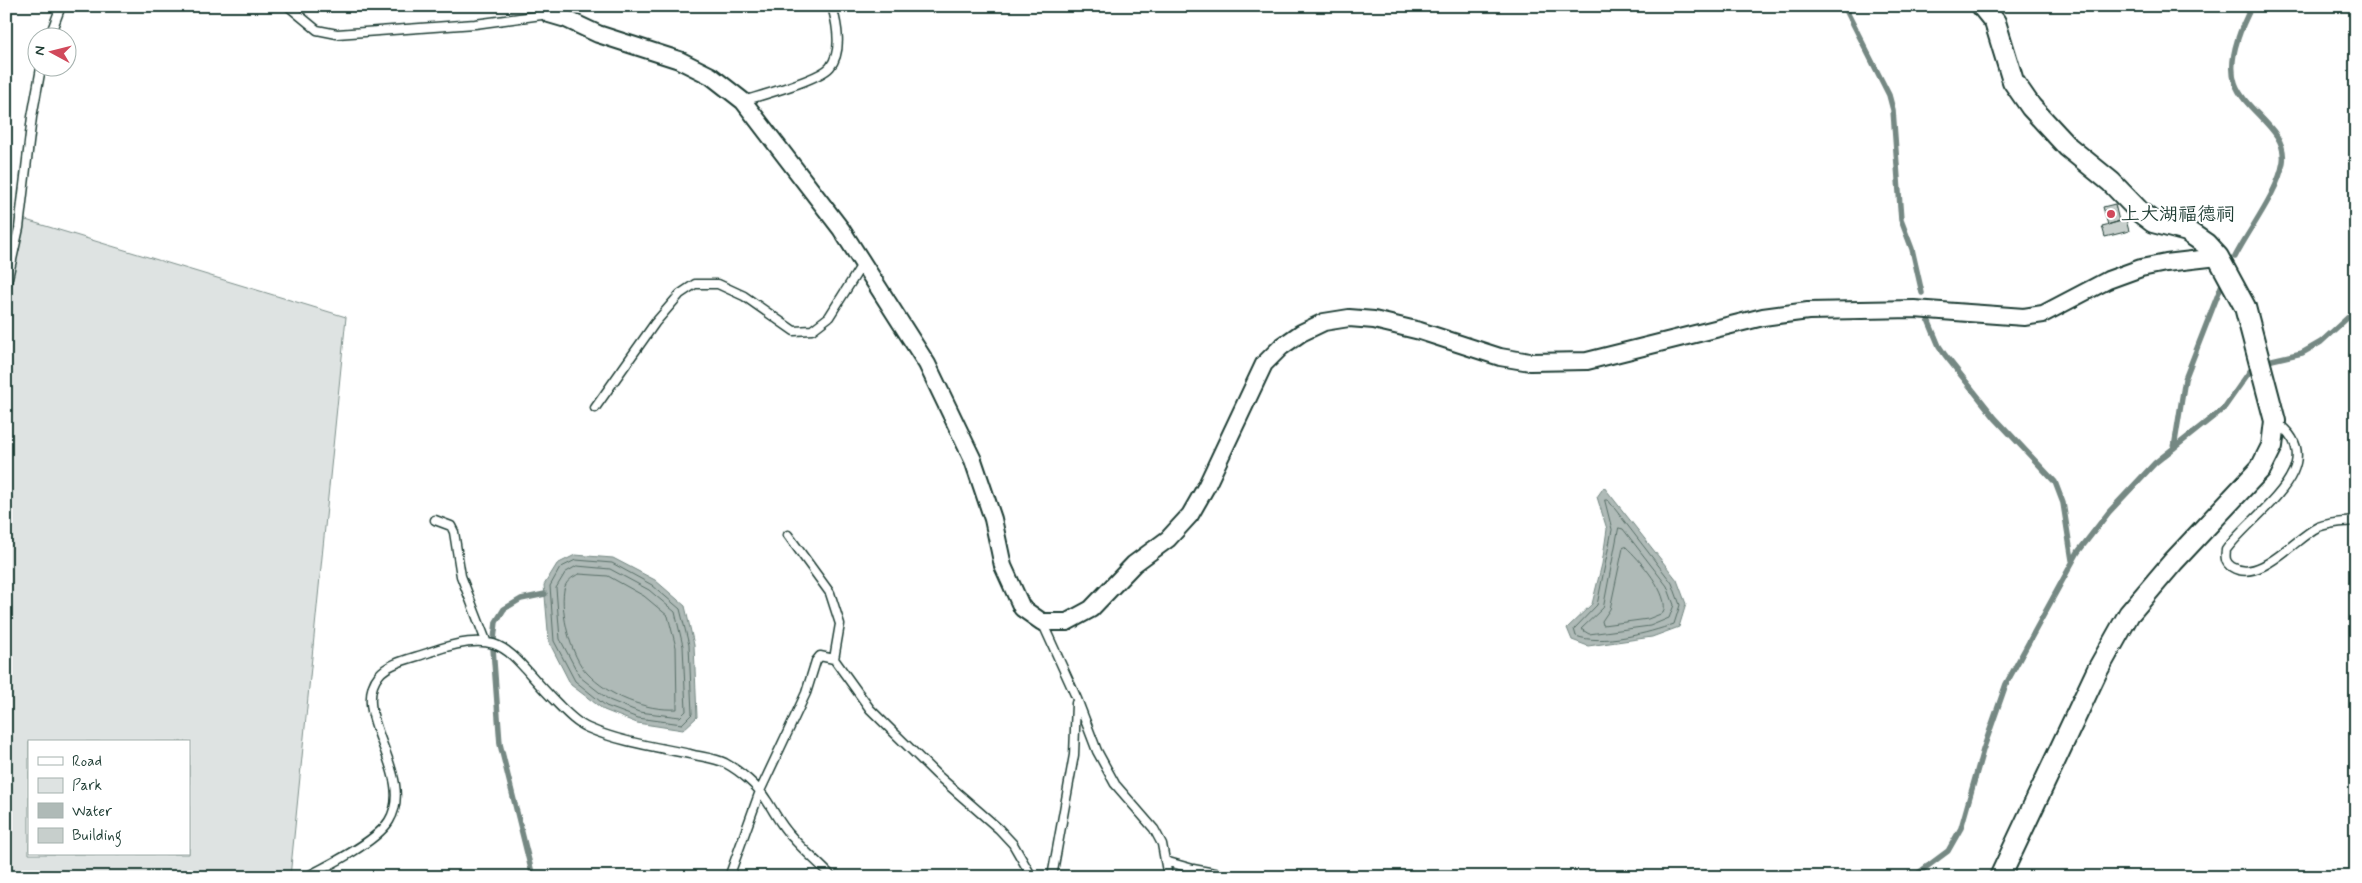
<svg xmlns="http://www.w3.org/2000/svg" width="2362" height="883" font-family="Mynerve,'LXGW WenKai TC',sans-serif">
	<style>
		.green { fill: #dee3e2; stroke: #7e908b; fill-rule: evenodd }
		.water { fill: #afbab7; stroke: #758883 }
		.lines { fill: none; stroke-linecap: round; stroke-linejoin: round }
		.shore { stroke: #596f68; stroke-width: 1 }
		.stream { stroke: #758883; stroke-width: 5.5 }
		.building { fill: #c7cfcc; stroke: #1f3d34 }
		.service-casing { stroke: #1f3d34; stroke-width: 11 }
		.minor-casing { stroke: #1f3d34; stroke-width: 20 }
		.tertiary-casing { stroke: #1f3d34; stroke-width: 24 }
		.service { stroke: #fff; stroke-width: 8 }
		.minor { stroke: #fff; stroke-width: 16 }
		.tertiary { stroke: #fff; stroke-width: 20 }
		.poi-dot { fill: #d1495b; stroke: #fff; stroke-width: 2 }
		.labels { text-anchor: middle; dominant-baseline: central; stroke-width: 4; stroke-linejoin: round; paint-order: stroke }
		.poi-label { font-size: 19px; fill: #1f3d34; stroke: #fff; text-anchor: start }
	</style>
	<rect width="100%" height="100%" fill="#fff"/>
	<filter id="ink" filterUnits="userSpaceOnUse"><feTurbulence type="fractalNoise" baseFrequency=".02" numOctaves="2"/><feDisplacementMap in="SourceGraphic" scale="10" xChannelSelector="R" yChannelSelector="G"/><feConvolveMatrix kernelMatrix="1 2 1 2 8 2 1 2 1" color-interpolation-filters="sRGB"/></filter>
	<g filter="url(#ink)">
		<path class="green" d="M6,214l340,103 -56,560h-284zM29,742h160v112h-160z"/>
		<path class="water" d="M1604,487l73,93 9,24 -7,23 -27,10 -64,9 -16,-6 -5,-12 25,-24 10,-40 5,-35 -10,-32z
			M575,555l38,3 42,22 30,26 9,39 3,72 -14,13 -46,-7 -33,-13 -33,-25 -22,-43 -5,-57 13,-21z"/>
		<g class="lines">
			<path class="shore" d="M1605,500h3l64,83 8,22 -6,19c-25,9 -73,22 -98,12l-2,-7 23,-24 15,-75z
				M1619,528l4,1 44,57 7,19 -5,13 -19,8 -61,8 -8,-5 22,-21z
				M1626,547c13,12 45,48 37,66l-15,6 -45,6 -1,-4 8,-12 13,-61z
				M576,560l36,3 40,22 28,24 9,36 3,69 -10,10 -44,-6 -32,-12 -31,-25 -21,-40 -4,-55 10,-18z
				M577,566l33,3 39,21 26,22 8,34 3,65 -6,6 -41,-5 -30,-12 -29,-23 -20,-38 -4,-51 9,-15z
				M579,574l29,2 36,20 24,20 8,31 1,62c-31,2 -69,-13 -90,-36 -16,-16 -27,-61 -23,-83 1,-8 8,-13 15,-16z"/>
			<path class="stream" d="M1844,6l45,89 4,15 8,110 11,29 10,44
				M2235,257c14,-28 43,-64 48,-95 5,-33 -38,-50 -48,-79 -8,-24 6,-56 17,-77
				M1927,317l12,29 6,9 50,63 60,64 8,21 9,57
				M2174,448l11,-69 39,-100
				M533,877l-33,-133 -7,-96 3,-26 8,-13 17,-10 24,-5
				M1913,877l35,-26 13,-23 22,-78 23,-66 72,-132 31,-40 46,-49 69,-55 26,-37 22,-11 30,-7 19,-11 35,-32"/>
		</g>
		<path class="building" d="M2115,204l4,17 -11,4 -5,-18z
			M2126,220l3,11 -24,6 -3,-11z"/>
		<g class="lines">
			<g class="service-casing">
				<path id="service" d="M288,6l29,24 20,4 138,-10 74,-10
					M49,38l12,-32
					M743,101c19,-6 76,-21 87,-34 13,-16 7,-43 2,-61
					M6,287l13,-59 13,-111 9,-49
					M595,408l60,-85 25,-29 15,-10h23l26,12 50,35 18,-1 17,-13 34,-54
					M2276,422c60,43 -26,93 -50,128 -1,7 -1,13 6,17 28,17 63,-29 86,-40 12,-5 25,-5 38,-6
					M435,520l16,6 3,6 7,44 25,65
					M788,535l42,58 10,31 -6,35
					M1042,622l35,77 20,52 18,33 39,45 8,15 6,33
					M1165,861l28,8 43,8
					M306,877c22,-11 70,-35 83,-56 28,-46 -41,-108 -10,-146 10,-13 36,-17 51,-23 78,-27 77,2 127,51 9,9 19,20 31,25 32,14 68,19 102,26 11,3 25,4 35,9 15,8 33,23 42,38 8,12 14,25 25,36 12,14 27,26 40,40
					M729,877l31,-86 46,-98 10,-32 4,-5 14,3 36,50 66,65 63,55 14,15 19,33
					M1052,877l22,-122 2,-52"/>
			</g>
			<g class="minor-casing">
				<path id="minor" d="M550,6l-1,8 17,5 32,15 81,26 32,16 32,25 98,128 86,135 46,96 20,59 10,47 19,42 20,14h25l24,-13 43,-45 34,-25 22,-24 16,-28 58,-123 17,-17 20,-14 23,-11 25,-4 25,2 46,11 80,26 30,5 57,-1 176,-44 45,-6 106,-2 110,8 19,-3 65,-34 33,-12 25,-5 52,-6"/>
			</g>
			<g class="tertiary-casing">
				<path id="tertiary" d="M1982,6l13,16 18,59 18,26 37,40 43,35 30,31 12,9 34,9 19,13 12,13 27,50 30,114 -3,25 -11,22 -88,94 -44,52 -32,57 -97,206"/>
			</g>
			<use href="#service" class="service"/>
			<use href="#minor" class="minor"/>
			<use href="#tertiary" class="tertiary"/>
		</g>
	</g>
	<circle class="poi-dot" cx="2111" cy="214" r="5"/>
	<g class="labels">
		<g class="poi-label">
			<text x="2121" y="214">上大湖福德祠</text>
		</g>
	</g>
	<rect width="2362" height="883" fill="none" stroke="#fff" stroke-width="25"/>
	<rect x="12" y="12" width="2337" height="858" fill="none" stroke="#1f3d34" stroke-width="2" filter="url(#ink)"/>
	<rect x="28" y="740" width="162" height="115" fill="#ffffff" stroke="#a5b1ae"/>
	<rect x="38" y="757" width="25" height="8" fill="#ffffff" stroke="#a5b1ae"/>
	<text x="72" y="766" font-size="15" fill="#1f3d34">Road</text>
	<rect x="38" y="778" width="25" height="15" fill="#dee3e2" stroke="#a5b1ae"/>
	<text x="72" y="790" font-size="15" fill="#1f3d34">Park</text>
	<rect x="38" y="803" width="25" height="15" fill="#afbab7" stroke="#a5b1ae"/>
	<text x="72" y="816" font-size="15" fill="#1f3d34">Water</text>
	<rect x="38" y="828" width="25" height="15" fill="#c7cfcc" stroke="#a5b1ae"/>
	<text x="72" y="840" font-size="15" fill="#1f3d34">Building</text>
	<g transform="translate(52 52) rotate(277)"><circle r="24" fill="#ffffff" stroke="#a5b1ae"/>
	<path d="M0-4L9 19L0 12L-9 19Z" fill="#d1495b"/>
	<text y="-8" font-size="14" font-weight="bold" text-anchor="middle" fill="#1f3d34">N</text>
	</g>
</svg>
